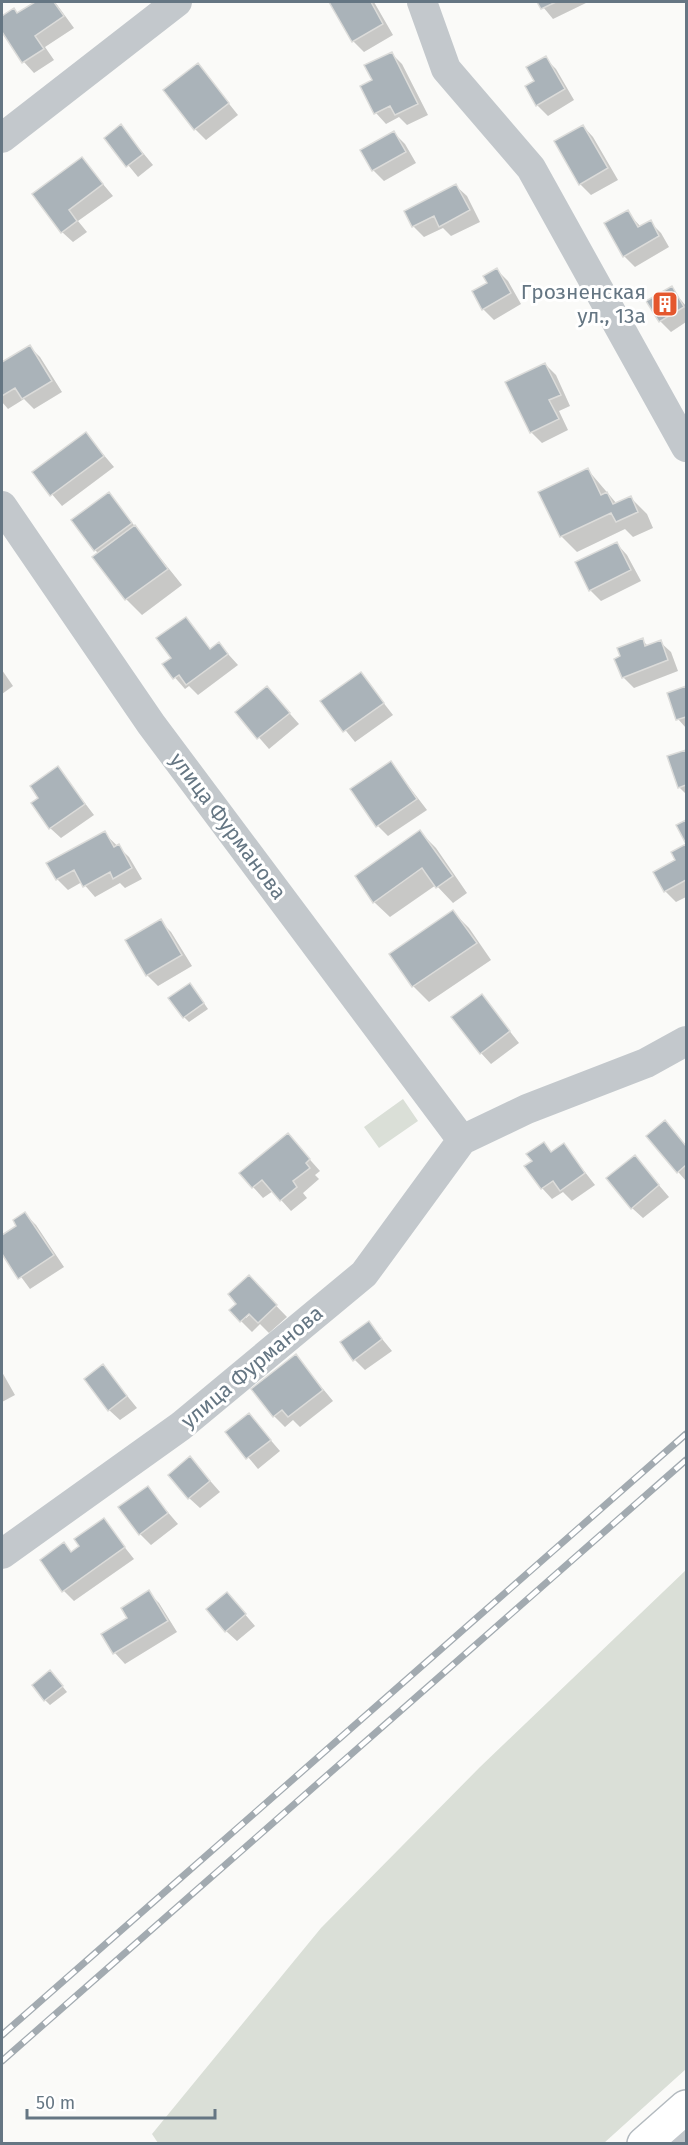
<svg xmlns="http://www.w3.org/2000/svg" width="688" height="2145" font-family="'Fira Sans',sans-serif">
	<style>
		.green { fill: #dadfd7 }
		.shadow { fill: #0003; fill-rule: evenodd }
		.building { fill: #aab3b9; stroke: #dcdcda; stroke-width: 1.5 }
		.lines { fill: none; stroke-linecap: round; stroke-linejoin: round }
		.secondary-casing { stroke: #b3babf; stroke-width: 36 }
		.street { stroke: #c3c8cc; stroke-width: 30 }
		.secondary { stroke: #fff; stroke-width: 33 }
		.rail-casing { stroke: #a2aab0; stroke-width: 7 }
		.rail { stroke: #fff; stroke-width: 4.5; stroke-dasharray: 14; stroke-linecap: butt }
		.labels { text-anchor: middle; dominant-baseline: central; stroke-width: 6; stroke-linejoin: round; paint-order: stroke }
		.poi-label { font-size: 21px; fill: #657683; stroke: #fff; text-anchor: end }
		.street-label { font-size: 21px; fill: #657683; stroke: #fff }
	</style>
	<rect width="100%" height="100%" fill="#fafaf8"/>
	<path class="green" d="M403,1099l15,22 -39,27 -15,-21z
		M686,1570v499l-82,74h-446l-6,-9 169,-206 159,-161z"/>
	<path class="shadow" d="M38,2h17l19,26 -29,19 9,13 -20,13 -10,-11 -22,-33v-12l11,-7 5,4z
		M331,2h43l19,33 -29,17 -11,-11z
		M539,2h49l-35,17z
		M392,54l10,10 26,51 -21,10 -8,-8 -13,7 -10,-11 -2,-33z
		M545,58l11,11 18,31 -26,16 -11,-11z
		M198,65l40,50 -32,25 -11,-11z
		M121,126l32,39 -15,12 -32,-39z
		M583,126l10,11 25,43 -27,15 -11,-11z
		M394,133l11,11 11,19 -32,18 -11,-11z
		M82,159l31,37 -35,25 9,11 -14,10 -11,-10z
		M456,186l11,10 13,26 -29,14 -8,-8 -19,9 -10,-10 -8,-16z
		M627,212l14,15 9,-5 11,11 8,14 -34,20 -11,-11z
		M497,270l11,11 13,23 -27,16 -11,-11z
		M671,288l15,18v16l-15,10 -11,-11z
		M30,347l10,10 22,35 -28,17 -10,-10 -16,10 -6,-7v-38z
		M545,364l11,11 14,31 -11,5 9,19 -26,13 -11,-11z
		M86,434l28,33 -52,39 -28,-33z
		M588,470l29,34 14,-6 16,16 6,14 -20,9 -8,-8 -48,23 -16,-16z
		M109,494l73,91 -40,30 -16,-16 -31,-42 4,-3 -4,-4z
		M617,544l10,11 14,26 -40,20 -11,-11z
		M186,619l25,31 8,-6 19,21 -40,30 -9,-9 -4,3 -21,-24 9,-7z
		M642,640l6,6 12,-4 11,10 7,19 -44,17 -11,-11z
		M2,670l11,16 -11,8z
		M361,674l32,41 -38,27 -33,-41z
		M267,688l32,36 -30,25 -32,-37z
		M686,688v40l-8,-9 -9,-25z
		M686,752v42l-7,-7 -10,-30z
		M391,763l36,47 -39,26 -10,-10z
		M58,768l36,47 -33,23 -11,-10 -10,-30z
		M420,832l16,16 31,45 -14,10 -17,-18 -46,32 -16,-15z
		M104,833l25,24 13,22 -17,9 -5,-5 -25,14 -13,-15 -14,8 -11,-11z
		M686,846v51l-10,5 -11,-11 -10,-19 22,-11 -4,-8z
		M453,912l16,16 22,32 -62,42 -16,-16 -22,-31z
		M160,921l11,11 21,34 -34,20 -11,-11 -20,-34z
		M195,990l13,19 -19,13 -5,-5z
		M482,996l37,47 -28,21 -10,-11z
		M676,1133l10,13v35l-38,-44z
		M288,1135l32,36 -5,4 4,4 -16,14 4,5 -16,13 -18,-20 -10,7 -10,-11z
		M544,1144l9,9 11,-8 31,40 -23,16 -9,-9 -11,7 -10,-11 -8,-26z
		M635,1157l34,40 -26,21 -11,-10z
		M25,1214l11,11 28,42 -34,22 -28,-38v-14l16,-11z
		M259,1288l28,29 -18,16 -9,-9 -8,8 -11,-11zM255,1310l-9,8v-4z
		M369,1323l23,28 -27,19 -10,-10z
		M296,1356l37,45 -33,26 -7,-7 -8,7 -11,-11z
		M103,1366l34,42 -17,12 -11,-10z
		M2,1372l13,23 -13,7z
		M249,1415l31,36 -22,18 -31,-37z
		M190,1458l30,34 -20,16 -11,-10z
		M147,1488l31,36 -27,21 -11,-11z
		M103,1520l31,39 -60,42 -10,-10v-47l8,9 9,-7z
		M148,1592l11,11 18,29 -52,32 -10,-11 14,-35z
		M237,1605l18,21 -18,15 -11,-10z
		M55,1677l12,15 -17,13 -5,-5z"/>
	<path class="building" d="M35,2h19l10,14 -29,20 9,13 -22,14 -20,-31v-16l12,-8 3,5z
		M329,2h42l12,22 -31,18z
		M537,2h19l-15,7z
		M392,52l26,52 -23,11 -5,-9 -16,8 -14,-28 12,-6 -8,-15z
		M546,56l19,33 -29,17 -11,-20 9,-5 -8,-14z
		M198,63l31,40 -35,27 -31,-40z
		M121,124l22,30 -17,13 -22,-29z
		M583,125l25,43 -29,17 -25,-44z
		M394,131l12,21 -34,19 -12,-21z
		M82,157l21,27 -34,26 8,11 -16,12 -29,-39z
		M456,184l14,26 -31,17 -5,-11 -22,11 -8,-16z
		M628,210l10,17 13,-7 8,16 -36,21 -19,-34z
		M497,268l14,25 -29,17 -10,-19 15,-8 -4,-7z
		M672,286l12,21 -25,15 -13,-21z
		M30,345l22,36 -30,18 -7,-11 -13,8v-34z
		M545,363l16,32 -12,5 10,19 -29,14 -25,-51z
		M86,432l18,24 -54,40 -18,-24z
		M588,468l13,27 6,-3 6,12 18,-8 7,16 -22,10 -5,-9 -51,24 -22,-45z
		M109,492l23,31 -38,28 -23,-31z
		M135,525l33,44 -43,31 -33,-43z
		M617,542l14,28 -42,21 -14,-29z
		M186,617l24,32 9,-7 9,12 -42,31 -7,-10 -6,4 -11,-15 9,-6 -15,-20z
		M643,638l2,8 16,-6 7,20 -46,18 -8,-19 6,-3 -3,-8z
		M361,672l23,31 -41,29 -23,-31z
		M267,686l23,27 -33,26 -22,-27z
		M686,686v31l-10,3 -9,-27z
		M686,750v35l-8,3 -11,-32z
		M391,761l26,38 -41,28 -26,-38z
		M58,766l27,38 -36,25 -18,-26 7,-5 -8,-12z
		M686,820v60l-22,12 -11,-20 22,-12 -4,-8 15,-8 -10,-19z
		M420,830l33,46 -17,12 -14,-20 -49,35 -18,-27z
		M105,831l9,16 5,-3 13,24 -19,11 -3,-7 -27,15 -9,-17 -18,10 -10,-17z
		M453,910l24,33 -65,44 -23,-33z
		M161,919l21,36 -36,21 -21,-36z
		M190,983l14,20 -21,15 -15,-20z
		M482,994l28,37 -30,23 -29,-37z
		M665,1120l21,26v19l-9,8 -31,-37z
		M288,1133l22,26 -4,4 4,5 -17,13 4,6 -17,14 -18,-21 -10,8 -13,-15z
		M544,1142l7,10 13,-9 21,30 -25,18 -7,-10 -12,8 -17,-23 8,-5 -6,-7z
		M635,1155l24,30 -28,24 -25,-31z
		M25,1212l29,43 -36,24 -16,-25v-19l14,-9 -3,-6z
		M249,1275l28,30 -19,18 -9,-9 -9,8 -11,-12 7,-6 -8,-10z
		M369,1321l13,18 -29,22 -13,-19z
		M296,1354l27,36 -35,27 -6,-7 -9,7 -22,-28z
		M103,1364l24,32 -19,15 -24,-32z
		M249,1413l22,27 -25,19 -21,-27z
		M190,1456l20,25 -22,18 -20,-24z
		M148,1486l20,27 -29,22 -21,-28z
		M104,1518l21,29 -63,45 -22,-32 24,-18 7,10 8,-6 -5,-7z
		M149,1590l19,31 -55,33 -12,-20 26,-16 -6,-10z
		M227,1592l19,22 -21,18 -19,-23z
		M50,1670l13,16 -19,15 -12,-16z"/>
	<g class="lines">
		<g class="secondary-casing">
			<path id="secondary" d="M644,2144l42,-37"/>
		</g>
		<path class="street" d="M422,2l24,67 85,99 155,279
			M2,138l175,-136
			M2,506l149,218 311,416
			M2,1554l179,-128 183,-152 98,-134 65,-31 119,-46 40,-22
			M666,2124l17,20"/>
		<use href="#secondary" class="secondary"/>
		<g class="rail-casing">
			<path id="rail" d="M2,2035l684,-601
				M2,2061l684,-601"/>
		</g>
		<use href="#rail" class="rail"/>
	</g>
	<defs>
		<g id="building-square" transform="scale(1.35)"><rect x="-9" y="-9" width="18" height="18" rx="4" fill="#e4572e" stroke="#fff"/><path d="M-4-6H4V6H1V3H-1V6H-4ZM-2.5-4.3h1.7v1.8h-1.7ZM.8-4.3h1.7v1.8H.8ZM-2.5-1h1.7V.8h-1.7ZM.8-1h1.7V.8H.8Z" fill="#fff"/></g>
	</defs>
	<g fill-rule="evenodd">
		<use href="#building-square" x="665" y="304"/>
	</g>
	<g class="labels">
		<g class="poi-label">
			<text x="646" y="292">Грозненская<tspan x="646" dy="24">ул., 13а</tspan></text>
		</g>
		<g class="street-label">
			<text transform="translate(228 826) rotate(53)">улица Фурманова</text>
			<text transform="translate(252 1367) rotate(-40)">улица Фурманова</text>
		</g>
	</g>
	<rect width="688" height="2145" fill="none" stroke="#657683" stroke-width="6"/>
	<path d="M27 2109v9h188v-9" fill="none" stroke="#657683" stroke-width="3"/>
	<text x="36" y="2109" font-size="18" fill="#657683" stroke="#ffffff" stroke-width="4.5" paint-order="stroke">50 m</text>
</svg>
